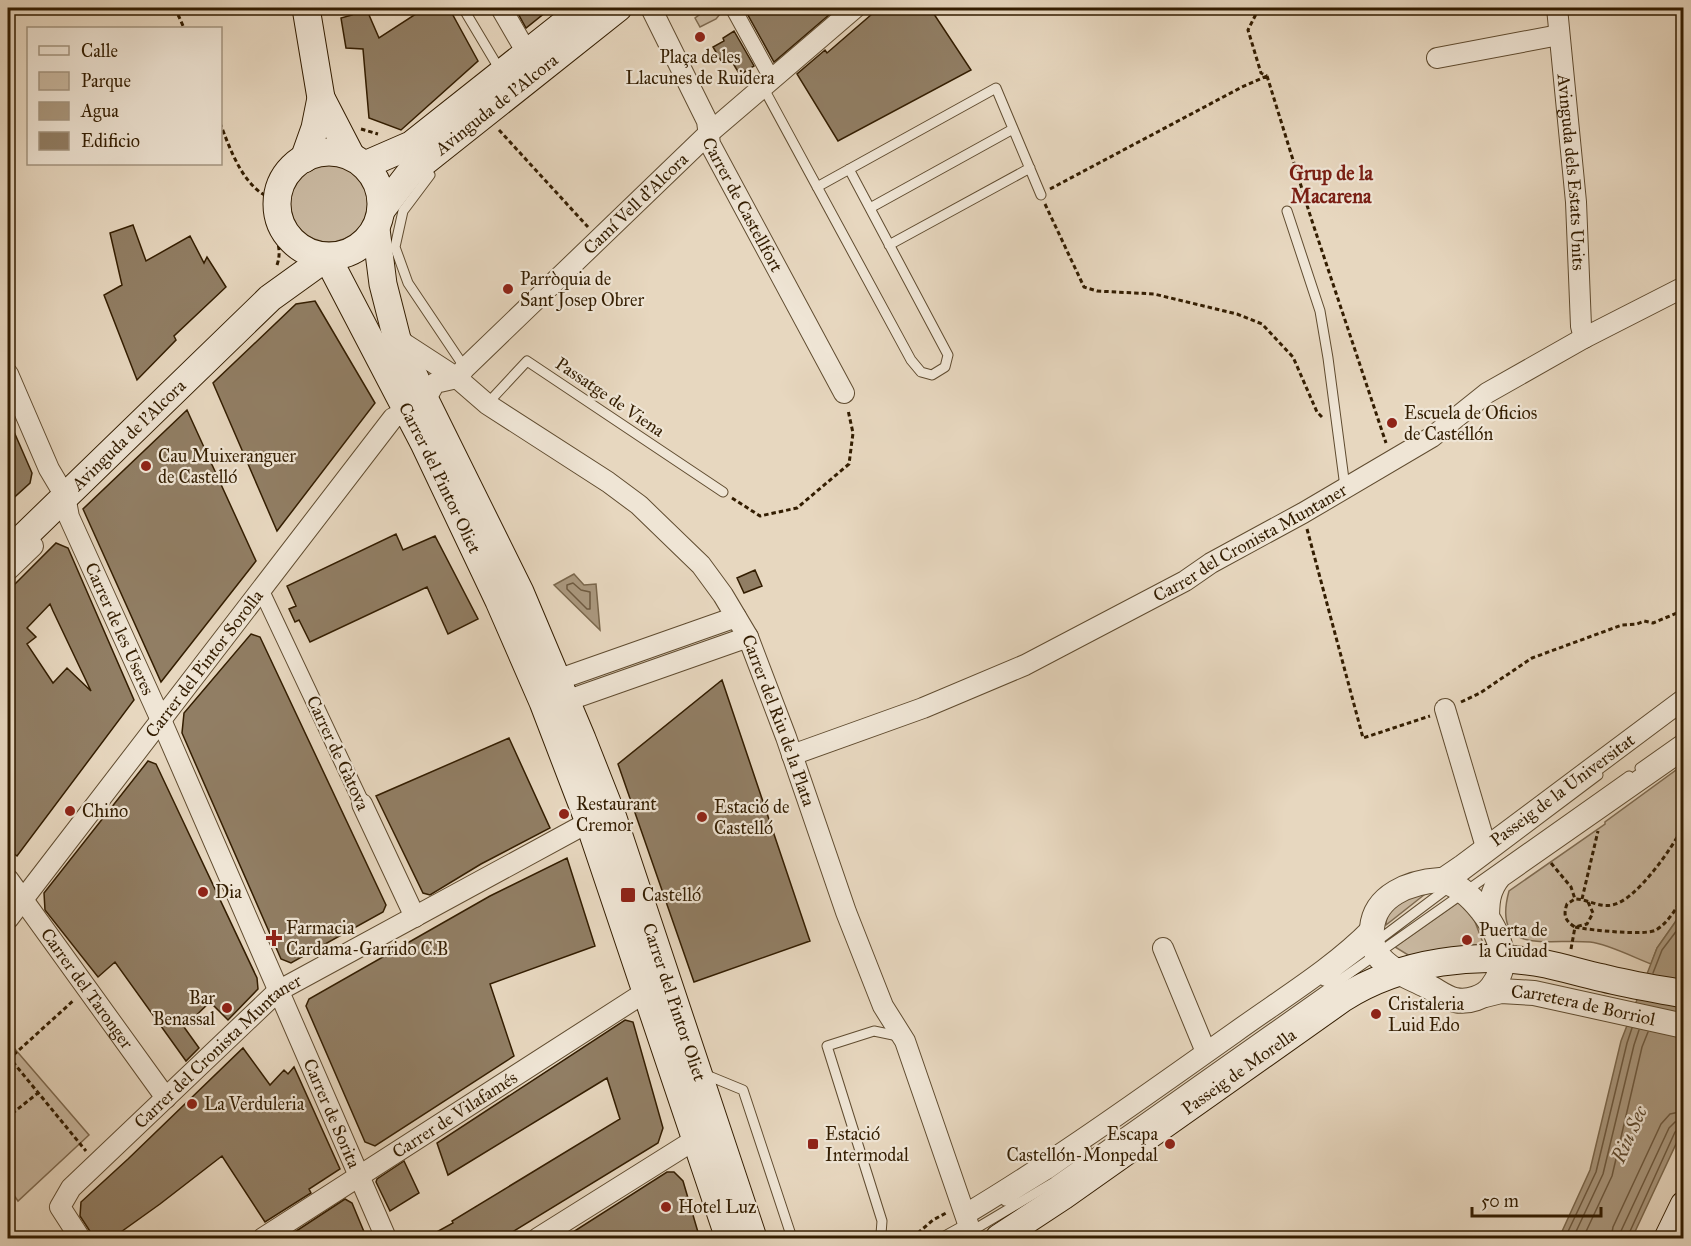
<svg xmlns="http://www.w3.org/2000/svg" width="1691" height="1246" font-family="'IM FELL Great Primer',serif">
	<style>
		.green { fill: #c8b79f; stroke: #7e6a50; stroke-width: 1.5 }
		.water { fill: #aa987e; stroke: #7a674c; stroke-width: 1.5 }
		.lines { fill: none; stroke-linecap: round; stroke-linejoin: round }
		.shore { stroke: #6e5a40; stroke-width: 1.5 }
		.building { fill: #917e64; stroke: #331d01; stroke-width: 1.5; fill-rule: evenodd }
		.service-casing { stroke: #604c30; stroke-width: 11 }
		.pedestrian-casing { stroke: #604c30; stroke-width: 17 }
		.minor-casing { stroke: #604c30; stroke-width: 22 }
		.tertiary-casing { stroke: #604c30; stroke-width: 26 }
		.secondary-casing { stroke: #331d01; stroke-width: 29 }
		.path { stroke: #331d01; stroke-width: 3; stroke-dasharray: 4.5 3; stroke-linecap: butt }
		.service { stroke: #efe5d5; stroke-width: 9 }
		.pedestrian { stroke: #efe5d5; stroke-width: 15 }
		.minor { stroke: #efe5d5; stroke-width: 20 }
		.tertiary { stroke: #efe5d5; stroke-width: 24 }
		.secondary { stroke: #efe5d5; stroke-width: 27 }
		.poi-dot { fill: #8f2418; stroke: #efe5d5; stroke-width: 2 }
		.labels { text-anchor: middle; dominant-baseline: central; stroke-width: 4.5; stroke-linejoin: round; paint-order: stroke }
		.poi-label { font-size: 18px; fill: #331d01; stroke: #efe5d5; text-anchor: start }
		.street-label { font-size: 18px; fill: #331d01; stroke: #efe5d5 }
		.neighbourhood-label { font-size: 20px; font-weight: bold; fill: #7a1f14; stroke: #efe5d5 }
		.water-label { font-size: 20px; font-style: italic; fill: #5d482d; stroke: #efe5d5 }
	</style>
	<rect width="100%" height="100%" fill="#e7d7bf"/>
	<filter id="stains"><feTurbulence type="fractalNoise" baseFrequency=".00333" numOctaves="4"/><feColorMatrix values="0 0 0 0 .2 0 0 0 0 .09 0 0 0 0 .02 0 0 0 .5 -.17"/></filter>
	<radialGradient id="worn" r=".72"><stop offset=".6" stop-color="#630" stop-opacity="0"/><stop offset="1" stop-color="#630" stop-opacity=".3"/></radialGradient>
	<path class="green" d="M698,8h20l3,5 -5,6 -16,8 -5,-9 4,-3 -4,-6z
		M290 203a39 39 0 1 1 78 0a39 39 0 1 1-78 0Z
		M1683,765v146l-26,37 -6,16c-18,-7 -43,-20 -61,-22 -42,-4 -99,15 -81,-51l96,-67v-2z
		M1429,891l-43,34c0,-24 25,-29 43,-34z
		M1459,902l15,17 12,32 -73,7 -18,-11z
		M8,1041l81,94 -71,66 -10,-14z"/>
	<path class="water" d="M574,574l10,11 12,-1 4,46 -46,-45z
		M1683,911v218l-51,109h-73l31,-68 31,-129 36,-93z"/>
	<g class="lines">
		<path class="shore" d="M573,583l8,7 9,2v17h-3l-20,-20v-4z
			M1653,973l9,-23 22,-29
			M1565,1238l31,-66 31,-129 5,-15
			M1573,1238l30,-64 31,-129 5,-15
			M1583,1238l29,-62 30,-129 6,-15
			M1611,1238l2,-11 48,-103 9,-10 14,-3
			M1620,1238l1,-7 48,-103 6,-6 9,-1
			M1627,1238l48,-106 4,-3 5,-1"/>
	</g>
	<path class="building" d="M351,8h15l13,30 46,-30h24l29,53 -77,69 -32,-12 -6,-69 -17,-1 -5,-30 11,-3z
		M515,8h36l-25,20z
		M744,8h32l4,6 10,-6h47l-63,54z
		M879,8h51l41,62 -133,71 -41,-67 28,-24 2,3z
		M734,31l20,35 -14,9 -9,-15 -8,4 -10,-17 11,-6 -1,-3z
		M133,225l13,36 44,-25 14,27 3,-6 19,30 -52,49 2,4 -39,40 -33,-85 18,-10 -12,-52z
		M315,301l60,102 -98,128 -64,-148 83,-79z
		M187,410l69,151 -95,121 -78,-173z
		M8,418l24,55 -2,10 -22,20z
		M396,534l7,16 32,-14 43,83 -30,15 -21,-47 -117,55 -11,-22 -4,2 -6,-13 7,-3 -9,-20z
		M56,543l12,5 66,152 -117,156 -9,-7v-258zM50,604l3,7 38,80 -24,-23 -14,15 -26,-39 9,-7 -9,-9z
		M755,570l7,16 -18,7 -7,-15z
		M251,634l9,3 126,268 -3,7 -92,51 -10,-4 -99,-226 2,-20z
		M722,680l88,261 -116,41 -76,-218z
		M509,738l41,90 -69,36 -51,31 -7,-2 -47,-97z
		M148,761l8,3 101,214 1,11 -30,31 -18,-18 -26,25 15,21 -13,13 -71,-99 -17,15 -53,-67 -1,-17z
		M567,858l28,88 -105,38 24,72 -139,90 -10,-4 -59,-136 3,-7 181,-103z
		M625,1020l8,2 30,106 -5,15 -157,96h-77l29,-16 -1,-2 168,-102 -13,-41 -159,97 -11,-32z
		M243,1048l27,37 14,-15 4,4 6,-7 46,102 -31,20 2,4 -46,29 -43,-66 -62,48 -49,35h-16l-15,-23 1,-14 47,-43z
		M404,1161l15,32 -29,18 -14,-29 1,-3z
		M667,1172h7l9,9 17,58h-138z
		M345,1199l7,4 15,36h-83z"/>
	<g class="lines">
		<g class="service-casing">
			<path id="service" d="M463,8l37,62
				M763,87l148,273 10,12 11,3 13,-8 3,-12 -99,-186
				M423,165l7,10 -27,36 -8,36 13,36 57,85
				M817,187l179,-99 45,107
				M870,208l143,-79
				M1287,211l33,100 8,47 17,129
				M889,245l141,-77
				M487,404l40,-43 196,131
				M1640,768l44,-31
				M1324,981l274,-206
				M704,1074l39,16 49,148
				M1005,1201l44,-27 37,-26
				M878,1238l3,-4 1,-13 -55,-175 47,-15 24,5
				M941,1238l29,-16
				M960,1238l94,-56 575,-406"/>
		</g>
		<g class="pedestrian-casing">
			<path id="pedestrian" d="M733,8l39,71
				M261,590l101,214"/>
		</g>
		<g class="minor-casing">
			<g id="minor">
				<path d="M501,8l26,45"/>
				<path id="s1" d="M651,8l56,113 3,23 134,249"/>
				<path id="s2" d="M1557,8l19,194 5,124 3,12"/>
				<path d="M1437,58l122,-23"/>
				<path id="s3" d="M397,339l60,39 30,26 121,78 31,23 62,60 22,30 25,42 38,100 60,175 37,94 22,35 68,197"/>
				<path id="s4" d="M8,374l41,95 16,27 4,21 92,203 225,518"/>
				<path id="s5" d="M425,400l10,-17 22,-5 8,-10 243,-234 147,-126"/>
				<path d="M8,570l25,-24"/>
				<path d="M551,690l6,-10 179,-63"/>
				<path d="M555,702l11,-1 182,-64"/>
				<path d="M1445,709l41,138"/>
				<path id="s6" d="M792,755l131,-47 102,-43 160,-84 26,-18 92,-50 129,-76 55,-44 97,-55 100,-51"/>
				<path d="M362,804l53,113"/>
				<path id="s7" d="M8,879l158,219"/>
				<path id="s8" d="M1440,880l22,-15 222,-166"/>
				<path id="s9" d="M8,919l385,-501 14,-6"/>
				<path d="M1489,922c0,-18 0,-31 12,-45l183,-128"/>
				<path d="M1163,948l43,104"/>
				<path d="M966,1214c92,-55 180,-119 268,-181 44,-32 99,-65 137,-104"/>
				<path id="s10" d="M80,1238l-20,-31 11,-19 207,-197 311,-169"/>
				<path id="s11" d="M263,1238l384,-247"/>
				<path d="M538,1238l158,-99"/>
			</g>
		</g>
		<g class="tertiary-casing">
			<g id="tertiary">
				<path d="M1440,880c30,7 60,47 62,77 1,11 -4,22 -10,30 -7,10 -24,16 -37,13 -10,-2 -19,-10 -28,-14 -17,-9 -38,-15 -50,-32 -5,-8 -6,-16 -5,-26 3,-33 38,-46 68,-48z"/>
				<path id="s12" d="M1485,995l16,-4 33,2 150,33"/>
			</g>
		</g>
		<g class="secondary-casing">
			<g id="secondary">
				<path d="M321,98l30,58"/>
				<circle cx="329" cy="204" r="52"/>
				<path d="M304,159l11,-31 6,-30 -15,-90"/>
				<path d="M365,165l46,-20 173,-137"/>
				<path id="s13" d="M382,209l27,-35 209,-166"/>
				<path id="s14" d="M376,229l7,55 14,55 28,61 95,192 62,147 30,76 141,423"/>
				<path id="s15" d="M327,257l97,186 75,158 44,101 46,120 140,416"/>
				<path id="s16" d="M8,552l262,-254 57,-41"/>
				<path id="s17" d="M999,1238l64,-42 280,-198c59,-37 135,-47 203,-34 19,4 38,10 57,14 27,7 54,11 81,16"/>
				<path d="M1668,1238l16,-33"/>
			</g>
		</g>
		<path class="path" d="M175,8l9,20
			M1259,8l-11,22 13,43 6,3
			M1267,76l44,142 75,225
			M220,123c11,28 25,70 57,77
			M361,129l17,5
			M499,130l89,97
			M1050,189l192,-102 25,-11
			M1045,204l39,83 13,4 57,3 83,20 25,10 31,33 24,55 5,5
			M277,265c9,-25 -14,-45 -11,-69 2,-14 9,-24 15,-35
			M732,498l28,18 37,-8 52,-44 4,-31 -5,-23
			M1307,529l56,209 67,-22
			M1461,702l19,-9 52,-35 90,-33 15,-1 7,-3 9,2 31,-13
			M1551,863l20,24 4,12
			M1582,899l16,-68
			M1588,902l5,11 -6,11 -12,3c-10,-6 -12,-12 -8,-23l8,-5c12,0 25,9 37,6 24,-4 61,-58 72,-80
			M1571,949l4,-22c13,3 71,9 81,3 13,-8 19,-21 28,-33
			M8,1056l78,95
			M8,1060l66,-60
			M8,1104l6,8 24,-19
			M912,1238l21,-18 13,-7"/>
		<use href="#service" class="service"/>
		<use href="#pedestrian" class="pedestrian"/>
		<use href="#minor" class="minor"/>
		<use href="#tertiary" class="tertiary"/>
		<use href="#secondary" class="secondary"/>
	</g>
	<g class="poi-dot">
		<circle cx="700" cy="37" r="6"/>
		<circle cx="508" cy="289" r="6"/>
		<circle cx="1392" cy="423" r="6"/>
		<circle cx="146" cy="466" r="6"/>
		<circle cx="70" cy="811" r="6"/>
		<circle cx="564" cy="814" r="6"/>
		<circle cx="702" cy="817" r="6"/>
		<circle cx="203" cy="892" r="6"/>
		<rect x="620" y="887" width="16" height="16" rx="3"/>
		<path d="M271 929h6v6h6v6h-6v6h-6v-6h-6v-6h6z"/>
		<circle cx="1467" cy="940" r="6"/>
		<circle cx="227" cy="1008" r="6"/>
		<circle cx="1376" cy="1014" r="6"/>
		<circle cx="192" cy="1104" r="6"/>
		<rect x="807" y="1138" width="12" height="12" rx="3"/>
		<circle cx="1170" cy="1144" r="6"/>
		<circle cx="666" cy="1207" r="6"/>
	</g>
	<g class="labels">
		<g class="poi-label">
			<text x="700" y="57" text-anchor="middle">Plaça de les<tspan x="700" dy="21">Llacunes de Ruidera</tspan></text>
			<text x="520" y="279">Parròquia de<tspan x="520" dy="21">Sant Josep Obrer</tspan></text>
			<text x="1404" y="413">Escuela de Oficios<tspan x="1404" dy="21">de Castellón</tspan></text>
			<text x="158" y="456">Cau Muixeranguer<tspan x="158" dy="21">de Castelló</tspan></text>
			<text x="576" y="804">Restaurant<tspan x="576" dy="21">Cremor</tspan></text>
			<text x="714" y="807">Estació de<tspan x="714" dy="21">Castelló</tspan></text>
			<text x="82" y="811">Chino</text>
			<text x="215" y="892">Dia</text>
			<text x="642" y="895">Castelló</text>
			<text x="286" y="928">Farmacia<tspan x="286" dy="21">Cardama-Garrido C.B</tspan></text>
			<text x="1479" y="930">Puerta de<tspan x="1479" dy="21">la Ciudad</tspan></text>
			<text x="215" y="998" text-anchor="end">Bar<tspan x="215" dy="21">Benassal</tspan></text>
			<text x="1388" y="1004">Cristaleria<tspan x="1388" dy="21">Luid Edo</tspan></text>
			<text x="204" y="1104">La Verduleria</text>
			<text x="825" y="1134">Estació<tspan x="825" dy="21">Intermodal</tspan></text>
			<text x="1158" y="1134" text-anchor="end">Escapa<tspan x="1158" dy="21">Castellón-Monpedal</tspan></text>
			<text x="678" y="1207">Hotel Luz</text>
		</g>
		<g class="street-label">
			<text stroke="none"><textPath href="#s13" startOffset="156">Avinguda de l'Alcora</textPath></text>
			<text stroke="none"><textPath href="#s2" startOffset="165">Avinguda dels Estats Units</textPath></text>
			<text stroke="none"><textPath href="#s5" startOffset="292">Camí Vell d'Alcora</textPath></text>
			<text stroke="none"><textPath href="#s1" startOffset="218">Carrer de Castellfort</textPath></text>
			<text transform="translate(610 397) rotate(34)">Passatge de Viena</text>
			<text stroke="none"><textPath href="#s16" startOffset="168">Avinguda de l'Alcora</textPath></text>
			<text stroke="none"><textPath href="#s15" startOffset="248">Carrer del Pintor Oliet</textPath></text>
			<text stroke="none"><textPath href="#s6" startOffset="506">Carrer del Cronista Muntaner</textPath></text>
			<text stroke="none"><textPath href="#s4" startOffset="279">Carrer de les Useres</textPath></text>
			<text stroke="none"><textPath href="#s9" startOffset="322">Carrer del Pintor Sorolla</textPath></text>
			<text stroke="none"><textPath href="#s3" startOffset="555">Carrer del Riu de la Plata</textPath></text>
			<text transform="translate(338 753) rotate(65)">Carrer de Gàtova</text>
			<text stroke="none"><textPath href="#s8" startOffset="152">Passeig de la Universitat</textPath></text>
			<text stroke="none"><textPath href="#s7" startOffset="135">Carrer del Taronger</textPath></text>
			<text stroke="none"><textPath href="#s14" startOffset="832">Carrer del Pintor Oliet</textPath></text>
			<text stroke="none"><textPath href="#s12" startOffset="100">Carretera de Borriol</textPath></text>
			<text stroke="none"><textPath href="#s10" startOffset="260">Carrer del Cronista Muntaner</textPath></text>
			<text stroke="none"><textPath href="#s17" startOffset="292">Passeig de Morella</textPath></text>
			<text stroke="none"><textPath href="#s4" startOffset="808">Carrer de Sorita</textPath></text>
			<text stroke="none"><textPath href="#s11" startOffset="228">Carrer de Vilafamés</textPath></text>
		</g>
		<g class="neighbourhood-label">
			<text x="1331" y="173">Grup de la<tspan x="1331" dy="23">Macarena</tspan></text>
		</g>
		<g class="water-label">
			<text transform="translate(1629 1134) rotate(-66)">Riu Sec</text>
		</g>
	</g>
	<rect width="1691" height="1246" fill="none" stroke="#e7d7bf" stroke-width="30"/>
	<rect x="9" y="9" width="1673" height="1228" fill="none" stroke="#331d01" stroke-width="3"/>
	<rect x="15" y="15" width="1661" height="1216" fill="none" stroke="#331d01" stroke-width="1.5"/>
	<rect x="27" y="27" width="195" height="138" fill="#efe5d5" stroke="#a49580" stroke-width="1.5"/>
	<rect x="39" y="46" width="30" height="9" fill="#efe5d5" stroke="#a49580" stroke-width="1.5"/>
	<text x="81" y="57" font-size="18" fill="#331d01">Calle</text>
	<rect x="39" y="72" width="30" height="18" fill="#c8b79f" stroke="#a49580" stroke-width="1.5"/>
	<text x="81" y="87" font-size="18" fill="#331d01">Parque</text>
	<rect x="39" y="102" width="30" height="18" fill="#aa987e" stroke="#a49580" stroke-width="1.5"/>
	<text x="81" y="117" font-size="18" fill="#331d01">Agua</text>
	<rect x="39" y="132" width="30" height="18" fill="#917e64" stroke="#a49580" stroke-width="1.5"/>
	<text x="81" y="147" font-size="18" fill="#331d01">Edificio</text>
	<path d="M1472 1207v9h129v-9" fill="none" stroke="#331d01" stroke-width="3"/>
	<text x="1481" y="1207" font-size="18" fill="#331d01" stroke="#efe5d5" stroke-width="4.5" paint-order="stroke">50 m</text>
	<rect width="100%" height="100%" filter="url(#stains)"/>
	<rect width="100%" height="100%" fill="url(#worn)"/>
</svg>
